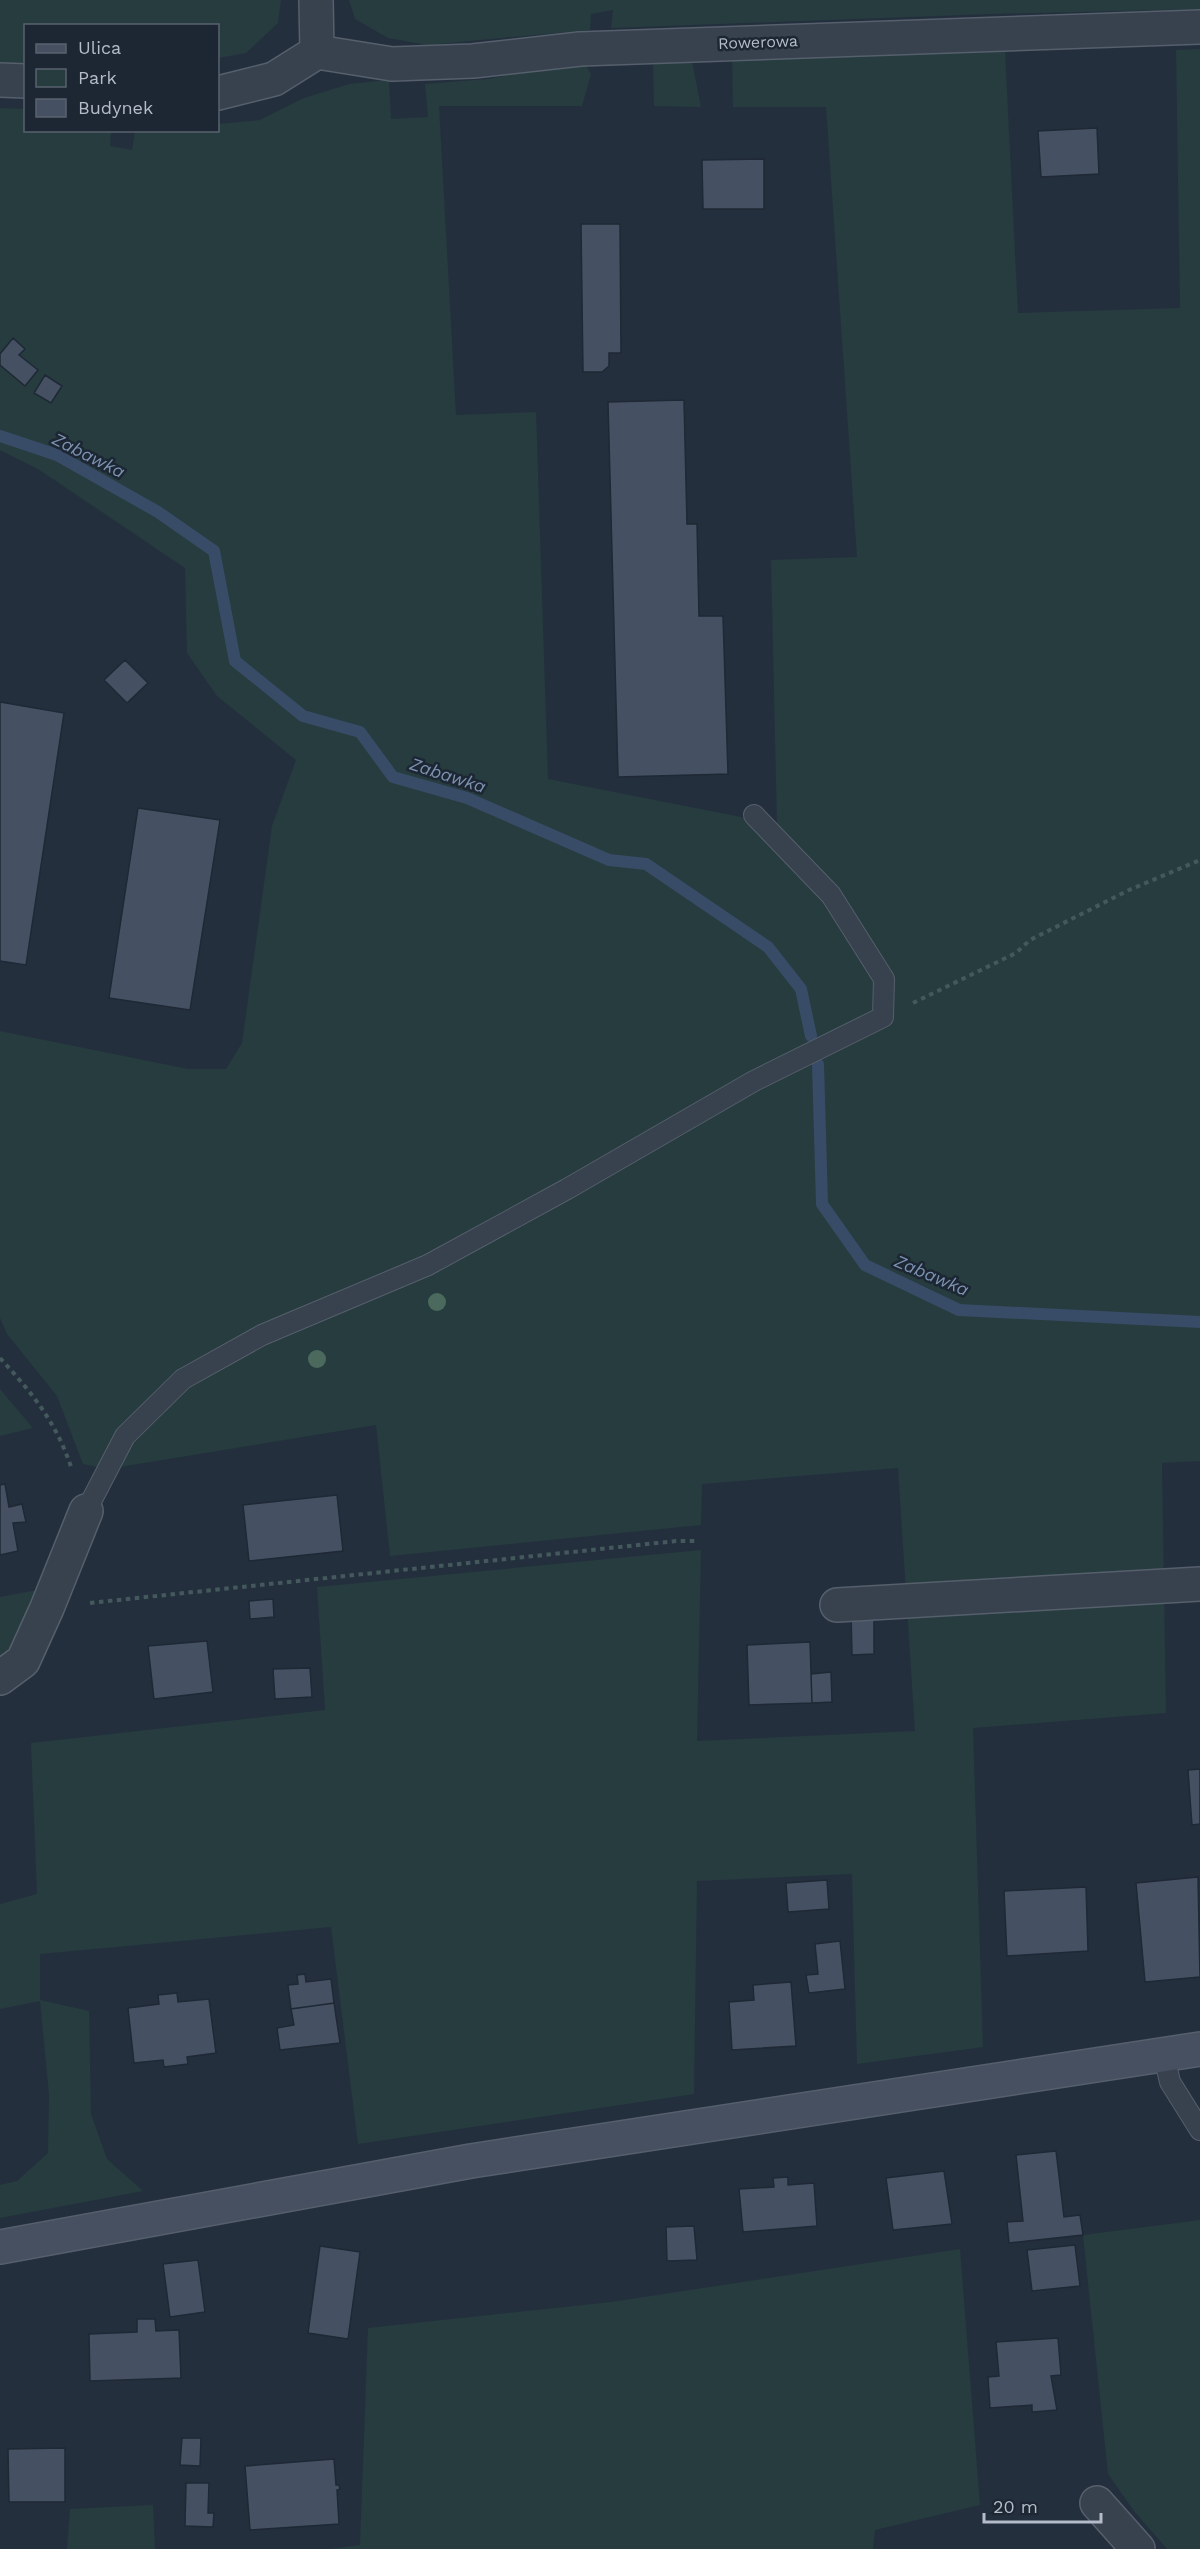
<svg xmlns="http://www.w3.org/2000/svg" width="1200" height="2549" font-family="'Work Sans',sans-serif">
	<style>
		.green { fill: #263c3f }
		.lines { fill: none; stroke-linecap: round; stroke-linejoin: round }
		.stream { stroke: #394c67; stroke-width: 12 }
		.building { fill: #455162; stroke: #1f2835; stroke-width: 1.5 }
		.lane-casing { stroke: #565f6c; stroke-width: 22 }
		.street-casing { stroke: #565f6c; stroke-width: 36 }
		.secondary-casing { stroke: #565f6c; stroke-width: 36 }
		.path { stroke: #44595c; stroke-width: 4; stroke-dasharray: 4.5 4.5; stroke-linecap: butt }
		.lane { stroke: #38414e; stroke-width: 20 }
		.street { stroke: #38414e; stroke-width: 33 }
		.secondary { stroke: #465061; stroke-width: 33 }
		.tree { fill: #4b6a5d }
		.labels { text-anchor: middle; dominant-baseline: central; stroke-width: 5; stroke-linejoin: round; paint-order: stroke }
		.street-label { font-size: 16px; fill: #b4bcc9; stroke: #1d2633 }
		.water-label { font-size: 18px; font-style: italic; fill: #7c92b1; stroke: #1d2633 }
	</style>
	<rect width="100%" height="100%" fill="#242f3e"/>
	<path class="green" d="M0,0h281l-3,23 -32,30 -28,5v-32h-192l-1,39 -25,-2z
		M349,0h851v9l-210,5 -379,14 2,-18 -22,4 -1,16 -163,15 -39,-7 -33,-19z
		M1200,49v1412l-38,2 4,250 -193,15 10,319 -126,17 -5,-190 -155,7 -3,213 -336,50 -27,-217 -291,27v46l49,11 2,103 16,45 36,32 -143,27v-33l17,-4 31,-28 1,-59 -9,-93 -40,8v-105l37,-10 -6,-151 294,-33 -8,-123 384,-37 -4,191 218,-10 -17,-263 -196,16 -1,41 -311,31 -14,-131 -269,44 -24,-5 -26,-68 -50,-62 -7,-16v-287l188,38h38l16,-26 30,-217 24,-66 -79,-64 -30,-43 -2,-85 -147,-99 -38,-19v-342l25,1 1,21 85,1 -1,15 22,4 3,-19 83,-1v-6l42,-4 44,-22 45,-14 40,-4 2,39 37,-2 -3,-33 63,-5 95,-18 8,13 -9,32h-143l17,309 80,-3 12,367 229,45 -6,-264 86,-3 -31,-450h-93l-1,-48 273,-8 13,262 162,-5 -4,-258z
		M692,61l9,46 -47,-1 -1,-44z
		M0,1389l33,39 -33,8z
		M37,1590l-23,59 -14,13v-65z
		M1200,2220v329h-33l-33,-38 -26,-37 -25,-239z
		M960,2249l20,256 -105,25 -2,19h-543l30,-4 8,-217 243,-26z
		M153,2505l2,44h-88l3,-40z"/>
	<g class="lines">
		<path class="stream" d="M0,436l57,19 101,57 56,39 21,110 68,55 57,16 33,45 74,21 142,62 37,4 122,83 33,42 10,47
			M818,1064l4,140 43,61 94,45 241,12"/>
	</g>
	<path class="building" d="M1097,128l2,46 -58,3 -3,-46z
		M764,159v50h-61l-1,-49z
		M581,224h39l1,129h-12v13l-7,6h-19z
		M13,338l12,11 -6,6 19,15 -13,16 -25,-21v-11z
		M45,375l17,11 -11,17 -17,-10z
		M684,400l3,124h10l2,92h24l5,158 -110,3 -10,-375z
		M125,660l23,23 -21,20 -23,-23z
		M0,702l64,11 -38,252 -26,-4z
		M138,808l82,12 -30,190 -81,-12z
		M5,1484l4,23 13,-3 4,18 -13,1 5,28 -18,4v-70z
		M337,1495l6,56 -94,10 -6,-56z
		M273,1599l1,18 -24,2 -1,-18z
		M874,1614v40l-22,1 -1,-40z
		M207,1641l6,51 -59,7 -6,-53z
		M810,1642l2,61 -63,2 -2,-60z
		M310,1668l2,29 -37,2 -2,-30z
		M831,1672l1,30 -20,1 -1,-29z
		M1200,1769v55l-8,1 -4,-55z
		M1198,1877l2,100 -55,5 -9,-99z
		M827,1880l2,29 -41,3 -2,-29z
		M1086,1887l2,64 -81,5 -3,-65z
		M840,1941l5,48 -36,4 -3,-18 12,-1 -3,-30z
		M305,1974l1,8 25,-3 3,24 -43,6 -3,-24 10,-1 -1,-9z
		M791,1982l5,64 -64,4 -3,-48 25,-2 -1,-15z
		M177,1993l1,9 31,-3 7,54 -29,4 1,7 -24,3 -1,-7 -29,3 -6,-55 31,-4 -1,-9z
		M334,2003l6,40 -60,7 -3,-22 17,-3 -3,-16z
		M1056,2151l8,66 16,-2 3,20 -74,8 -2,-21 16,-1 -7,-66z
		M944,2171l8,53 -59,6 -7,-52z
		M788,2177v8l26,-2 3,43 -74,6 -4,-43 35,-2 -1,-9z
		M694,2226l3,34 -30,1 -1,-34z
		M1075,2245l5,41 -48,5 -5,-41z
		M320,2246l40,6 -12,87 -40,-6z
		M198,2260l7,52 -35,5 -7,-53z
		M137,2319h18l1,12 23,-1 2,48 -91,3 -1,-47 48,-2z
		M1058,2338l3,37 -10,1 6,34 -25,2v-7l-42,3 -2,-31 11,-1 -3,-34z
		M182,2438h19l-1,28 -20,-1z
		M65,2448v54h-56l-1,-53z
		M334,2459l2,26h3l1,4 -3,1 2,34 -89,6 -5,-64z
		M186,2483h23l-1,30h6l-1,14 -28,-1z"/>
	<g class="lines">
		<g class="lane-casing">
			<path id="lane" d="M86,1511l39,-75 58,-57 79,-44 166,-70 139,-76 187,-108 129,-64 1,-38 -53,-84 -77,-80
				M1164,2056l6,26 30,48"/>
		</g>
		<g class="street-casing">
			<path id="street" d="M316,0l1,52
				M317,52l75,12 81,-3 107,-12 620,-22
				M0,80l26,1
				M218,93l56,-14 43,-27
				M837,1605l363,-21
				M0,1678l23,-17 24,-53 39,-97
				M1097,2503l41,46"/>
		</g>
		<g class="secondary-casing">
			<path id="secondary" d="M0,2247l471,-86 729,-112"/>
		</g>
		<path class="path" d="M913,1003l103,-50 14,-13 99,-50 71,-30
			M0,1358c33,36 57,65 72,112
			M90,1603l586,-62h20"/>
		<use href="#lane" class="lane"/>
		<use href="#street" class="street"/>
		<use href="#secondary" class="secondary"/>
	</g>
	<g class="tree">
		<circle cx="437" cy="1302" r="9"/>
		<circle cx="317" cy="1359" r="9"/>
	</g>
	<g class="labels">
		<g class="street-label">
			<text transform="translate(758 42) rotate(-2)">Rowerowa</text>
		</g>
		<g class="water-label">
			<text transform="translate(89 455) rotate(27)">Zabawka</text>
			<text transform="translate(448 775) rotate(18)">Zabawka</text>
			<text transform="translate(932 1275) rotate(23)">Zabawka</text>
		</g>
	</g>
	<rect x="24" y="24" width="195" height="108" fill="#1d2633" stroke="#59626f" stroke-width="1.5"/>
	<rect x="36" y="44" width="30" height="9" fill="#465061" stroke="#59626f" stroke-width="1.5"/>
	<text x="78" y="54" font-size="18" fill="#b4bcc9">Ulica</text>
	<rect x="36" y="69" width="30" height="18" fill="#263c3f" stroke="#59626f" stroke-width="1.5"/>
	<text x="78" y="84" font-size="18" fill="#b4bcc9">Park</text>
	<rect x="36" y="99" width="30" height="18" fill="#455162" stroke="#59626f" stroke-width="1.5"/>
	<text x="78" y="114" font-size="18" fill="#b4bcc9">Budynek</text>
	<path d="M984 2513v9h117v-9" fill="none" stroke="#b4bcc9" stroke-width="3"/>
	<text x="993" y="2513" font-size="18" fill="#b4bcc9" stroke="#1d2633" stroke-width="4.5" paint-order="stroke">20 m</text>
</svg>
